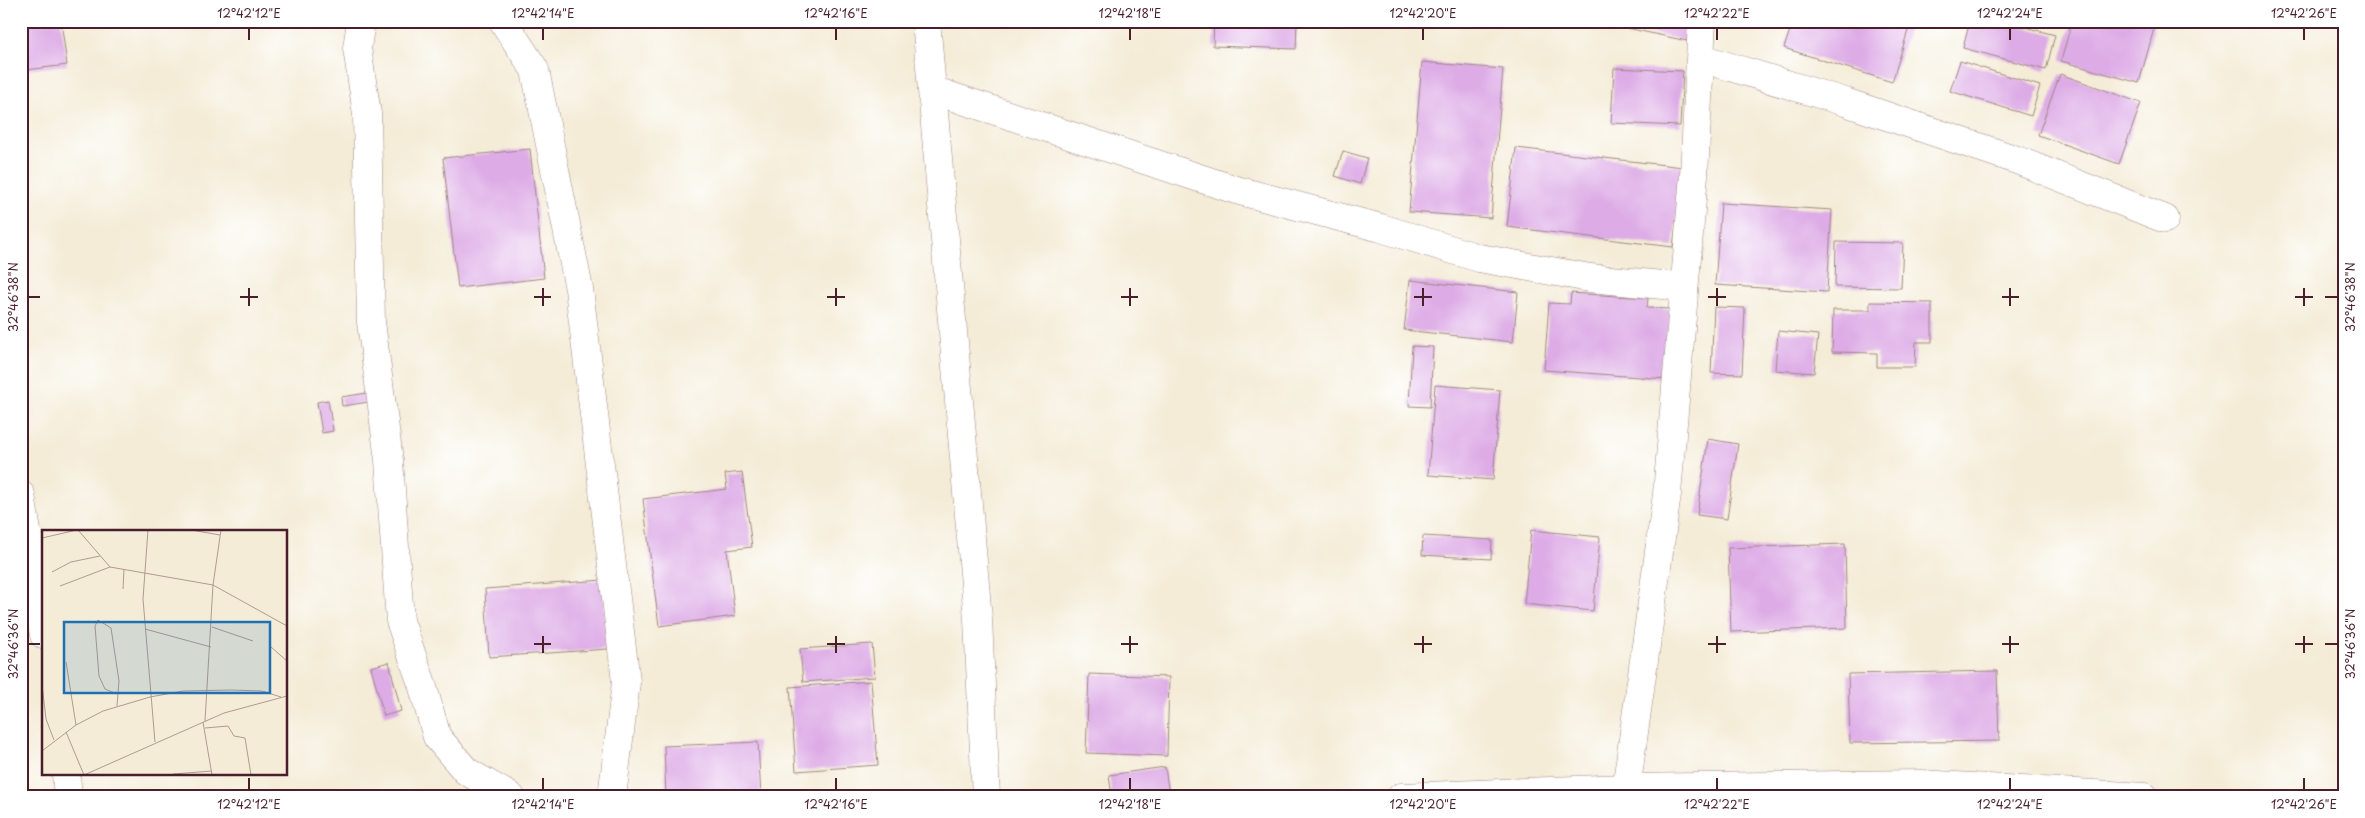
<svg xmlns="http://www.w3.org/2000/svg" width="2365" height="818" font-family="'Playpen Sans',sans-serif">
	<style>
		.building { fill: #ddabe6 }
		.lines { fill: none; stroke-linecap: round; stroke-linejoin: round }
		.minor-casing { stroke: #9f8681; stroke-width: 29 }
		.minor { stroke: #fff; stroke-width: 28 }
		.ticks { fill: none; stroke: #4a1f2b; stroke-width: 2 }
		.inset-road { fill: none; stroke: #b09a92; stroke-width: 1 }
		.view { fill: #1f6fb2; fill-opacity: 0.15; stroke: #1f6fb2; stroke-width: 2.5 }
		.inset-edge { fill: none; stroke: #4a1f2b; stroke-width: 2.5 }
		.neatline { fill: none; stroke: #4a1f2b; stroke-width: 2 }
		.ticks-label { font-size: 12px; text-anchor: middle; fill: #4a1f2b }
	</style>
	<rect width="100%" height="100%" fill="#fff"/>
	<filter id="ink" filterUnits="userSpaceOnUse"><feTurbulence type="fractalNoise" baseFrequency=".02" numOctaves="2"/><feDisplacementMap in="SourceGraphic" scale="10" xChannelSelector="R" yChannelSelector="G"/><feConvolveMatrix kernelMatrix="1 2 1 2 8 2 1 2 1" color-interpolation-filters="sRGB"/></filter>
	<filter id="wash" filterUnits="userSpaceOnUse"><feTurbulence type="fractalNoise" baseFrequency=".0096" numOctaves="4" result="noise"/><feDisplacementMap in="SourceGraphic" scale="20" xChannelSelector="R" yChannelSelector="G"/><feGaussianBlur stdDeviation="1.12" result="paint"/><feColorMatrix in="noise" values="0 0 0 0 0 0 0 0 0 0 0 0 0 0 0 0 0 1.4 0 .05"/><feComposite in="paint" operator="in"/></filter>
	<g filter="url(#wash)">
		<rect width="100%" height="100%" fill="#f4ecd7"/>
		<g id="blocks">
			<path class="building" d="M46,21h15l6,44 -41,5 -5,-46z
				M1214,21h83l-1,28 -83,-3z
				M1629,21h62l-4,20 -60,-13z
				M1793,21h118l-19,61 -108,-34z
				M1970,21h32l53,14 -9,35 -83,-22z
				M2072,21h84l-17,62 -78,-22z
				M1960,61l80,25 -9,30 -81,-25z
				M1422,62l81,7 -12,149 -82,-6z
				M1614,68l69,3 -3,55 -69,-3z
				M2060,74l81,29 -22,61 -81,-29z
				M1516,148l167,19 -10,80 -166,-20z
				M530,149l14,129 -86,10 -15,-130z
				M1343,151l24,7 -7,26 -25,-8z
				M1721,203l111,7 -5,82 -112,-7z
				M1836,242l67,1 -2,45 -66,-1z
				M1410,280l108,12 -5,50 -109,-12z
				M1571,293l77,5 -1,10 24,1 -5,70 -122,-9 5,-67 21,1z
				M1870,302l62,1v39h-16l-1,25h-38v-14l-45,-1 1,-42h37z
				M1714,307l31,1 -3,66 -31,-1z
				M1778,331l40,4 -4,38 -39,-3z
				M1412,346l21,1 -3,60 -21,-1z
				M1435,385l65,5 -7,90 -65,-5z
				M374,392l2,9 -34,5 -1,-9z
				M328,400l5,31 -11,2 -5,-31z
				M1708,439l30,5 -11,75 -30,-4z
				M742,472l10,75 -25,3 8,66 -76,10 -16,-127 84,-10 -2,-15z
				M1531,530l69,7 -7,74 -69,-7z
				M1423,536l69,4 -1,19 -69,-4z
				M1845,544l2,84 -116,4 -3,-84z
				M603,580l5,69 -119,8 -4,-68z
				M872,644l3,33 -72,5 -3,-33z
				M389,662l12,49 -17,5 -13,-49z
				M1997,671l2,70 -149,2 -2,-69z
				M1089,674l80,3 -2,79 -81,-3z
				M871,681l7,84 -82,6 -6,-84z
				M758,742l3,55h-95l-2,-51z
				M1165,767l4,28 -57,2 -3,-22z"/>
		</g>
	</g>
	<g filter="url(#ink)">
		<use href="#blocks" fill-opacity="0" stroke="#9f8681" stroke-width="1"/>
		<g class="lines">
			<g class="minor-casing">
				<path id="minor" d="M361,21l-4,27 10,66 4,208 18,138 11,161 22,63 15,53 29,34 45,26
					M503,21l32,49 44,219 47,393 -14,115
					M926,21l52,598 8,178
					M1701,58l144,44 172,58 148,59
					M932,90l304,100 145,38 98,30 111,20 93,9
					M21,495l23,140
					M66,774l2,23
					M1401,797l225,-9 295,-4 224,13
					M1625,797l42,-303 27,-319 8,-154"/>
			</g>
			<use href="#minor" class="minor"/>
		</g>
	</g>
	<path class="ticks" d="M249,28v12M543,28v12M836,28v12M1130,28v12M1423,28v12M1717,28v12M2010,28v12M2304,28v12M249,288v18M543,288v18M836,288v18M1130,288v18M1423,288v18M1717,288v18M2010,288v18M2304,288v18M28,297h12M240,297h18M534,297h17M827,297h18M1121,297h17M1414,297h18M1708,297h18M2002,297h17M2295,297h18M2325,297h13M543,636v17M836,636v17M1130,636v17M1423,636v17M1717,636v17M2010,636v17M2304,636v17M28,644h12M534,644h17M827,644h18M1121,644h17M1414,644h18M1708,644h18M2002,644h17M2295,644h18M2325,644h13M249,778v12M543,778v12M836,778v12M1130,778v12M1423,778v12M1717,778v12M2010,778v12M2304,778v12"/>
	<g transform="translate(42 530)">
		<rect width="245" height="245" fill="#f4ecd7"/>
		<path class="inset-road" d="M36,0l32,37 103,18 74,41M95,0h39M106,0l-5,69 12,143M149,0l29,5M0,8l35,-8M10,42l19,-10 29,-6M18,56l50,-19M81,59l1,-20M170,97l41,14M103,99l66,18M229,117l16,14M24,132l10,63M0,155l4,34 8,21M75,164l-12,-5 -6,-13 -4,-50 3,-6 13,8 8,53 -2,25M163,191l8,-136 8,-55M161,192l9,53M163,198l23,-2 6,10 11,2 6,37M24,202l18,43M0,221l34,-26 27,-14 47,-14 33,-6 48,-1 31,1 19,6M131,244l39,-3M42,245l140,-62 63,-17"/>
		<path class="view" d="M22,92h206v71h-206z"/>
		<rect width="245" height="245" class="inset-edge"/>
	</g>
	<rect width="2365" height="818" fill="none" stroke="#fff" stroke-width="55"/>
	<rect x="28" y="28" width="2310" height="762" class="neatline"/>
	<g class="ticks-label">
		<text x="249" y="18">12°42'12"E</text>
		<text x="543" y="18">12°42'14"E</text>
		<text x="836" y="18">12°42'16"E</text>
		<text x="1130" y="18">12°42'18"E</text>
		<text x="1423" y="18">12°42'20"E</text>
		<text x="1717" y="18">12°42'22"E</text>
		<text x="2010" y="18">12°42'24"E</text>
		<text x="2304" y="18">12°42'26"E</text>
		<text transform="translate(14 297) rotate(-90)" y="4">32°46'38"N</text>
		<text transform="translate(2351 297) rotate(-90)" y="4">32°46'38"N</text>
		<text transform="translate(14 644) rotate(-90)" y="4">32°46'36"N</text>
		<text transform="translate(2351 644) rotate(-90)" y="4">32°46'36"N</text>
		<text x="249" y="809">12°42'12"E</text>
		<text x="543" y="809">12°42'14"E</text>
		<text x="836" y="809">12°42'16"E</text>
		<text x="1130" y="809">12°42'18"E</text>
		<text x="1423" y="809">12°42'20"E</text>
		<text x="1717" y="809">12°42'22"E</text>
		<text x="2010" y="809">12°42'24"E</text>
		<text x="2304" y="809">12°42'26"E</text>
	</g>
</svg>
